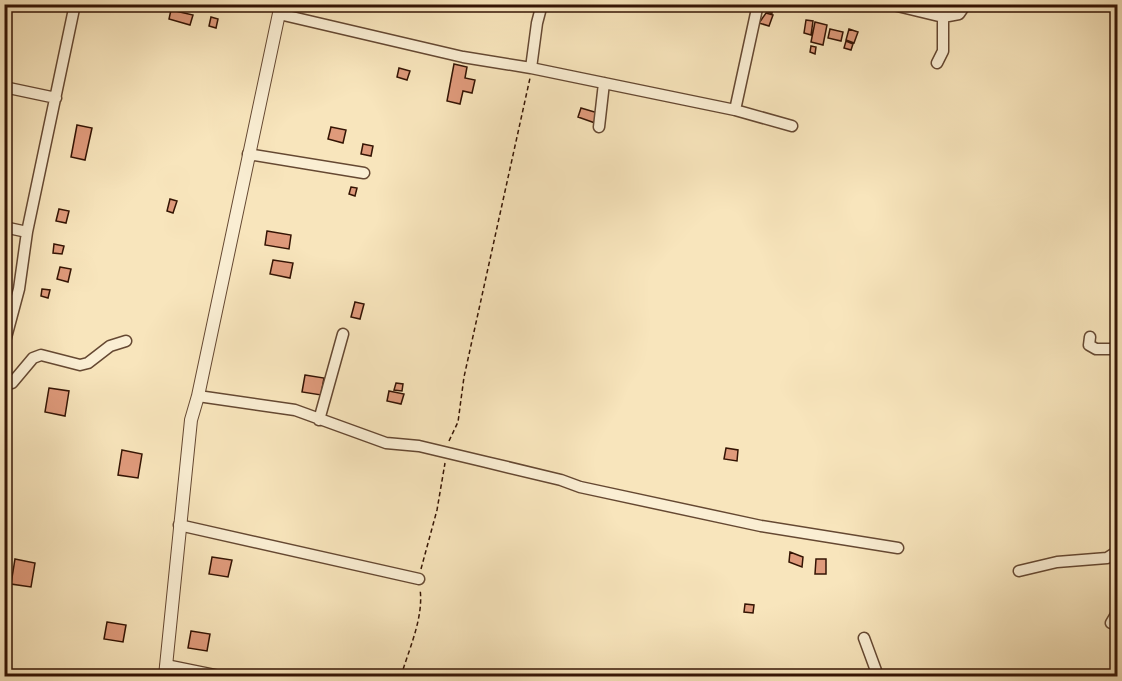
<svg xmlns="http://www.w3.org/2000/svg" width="1122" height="681" font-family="'Gentium Book Plus',serif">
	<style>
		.building { fill: #df9a7b; stroke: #341404; stroke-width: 1.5 }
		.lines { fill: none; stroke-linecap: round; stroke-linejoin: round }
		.minor-casing { stroke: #654832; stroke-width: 13 }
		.tertiary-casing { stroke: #654832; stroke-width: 14 }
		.path { stroke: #341404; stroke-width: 1.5; stroke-dasharray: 4.5 3; stroke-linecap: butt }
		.minor { stroke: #faeed3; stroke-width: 10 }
		.tertiary { stroke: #faeed3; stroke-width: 12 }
	</style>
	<rect width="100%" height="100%" fill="#f8e5bc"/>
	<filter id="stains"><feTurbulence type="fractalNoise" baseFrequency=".00333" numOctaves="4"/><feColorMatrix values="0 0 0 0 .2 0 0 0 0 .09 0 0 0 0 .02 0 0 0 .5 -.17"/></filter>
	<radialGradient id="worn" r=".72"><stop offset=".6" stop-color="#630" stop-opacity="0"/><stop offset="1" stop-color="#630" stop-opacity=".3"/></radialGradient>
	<path class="building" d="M767,4h7l-2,9 -7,-2z
		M171,10l22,5 -3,10 -21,-6z
		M766,13l7,2 -4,11 -10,-3z
		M211,17l7,2 -2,9 -7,-2z
		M806,20l7,1 -2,14 -7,-2z
		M815,22l12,3 -4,20 -12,-3z
		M830,29l13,3 -2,9 -13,-3z
		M849,29l9,3 -4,11 -8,-3z
		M846,41l7,3 -2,6 -7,-2z
		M811,46l5,1 -1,7 -5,-2z
		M454,64l13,3 -2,11 10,2 -3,13 -9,-2 -3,13 -13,-3z
		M399,68l11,3 -3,9 -10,-3z
		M581,108l17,5 -3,10 -17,-6z
		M77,125l15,3 -7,32 -14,-3z
		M331,127l15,3 -3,13 -15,-4z
		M363,144l10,2 -2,10 -10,-2z
		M351,187l6,1 -2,8 -6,-2z
		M170,199l7,2 -4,12 -6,-2z
		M59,209l10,2 -3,12 -10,-2z
		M267,231l24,4 -2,14 -24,-4z
		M54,244l10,2 -2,8 -9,-1z
		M273,260l20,3 -3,15 -20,-4z
		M60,267l11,2 -3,13 -11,-3z
		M42,289l8,1 -2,8 -7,-2z
		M355,302l9,2 -4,15 -9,-2z
		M305,375l19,3 -3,17 -19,-3z
		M396,383l7,1 -1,7 -8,-1z
		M49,388l20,3 -4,25 -20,-4z
		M389,391l15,3 -3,10 -14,-3z
		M726,448l12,2 -1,11 -13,-2z
		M122,450l20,4 -4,24 -20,-3z
		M790,552l13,5 -1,10 -13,-5z
		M212,557l20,3 -4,17 -19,-3z
		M15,559l20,4 -4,24 -20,-3z
		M816,559h10v15h-11z
		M745,604l9,1 -1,8 -9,-1z
		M107,622l19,3 -3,17 -19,-3z
		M191,631l19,3 -3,17 -19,-3z"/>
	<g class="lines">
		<g class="minor-casing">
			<path id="minor" d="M889,4l54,13 16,-3 7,-10
				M279,14l184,43 68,11 204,42 57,16
				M937,63l6,-12v-34
				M531,68l6,-45 5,-19
				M4,87l52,11
				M735,110l23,-106
				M599,127l5,-44
				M248,154l116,19
				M4,227l23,5
				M1090,337l-1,8 7,4h22
				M4,345l15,-56 8,-57 48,-228
				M4,385l8,-2 21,-25 8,-3 39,10 8,-2 22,-17 16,-5
				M198,396l97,14 91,33 33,3 67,16 75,18 19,7 181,39 137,22
				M319,420l24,-86
				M179,525l240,54
				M1019,571l38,-9 50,-4 11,-7
				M1111,623l7,-12
				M864,638l14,38
				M166,665l54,11"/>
		</g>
		<g class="tertiary-casing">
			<path id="tertiary" d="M165,676l26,-256 7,-24 83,-392"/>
		</g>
		<path class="path" d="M449,441l9,-19 6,-45 66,-299
			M421,569l16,-59 8,-47
			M401,676c8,-27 23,-59 19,-87"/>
		<use href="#minor" class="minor"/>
		<use href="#tertiary" class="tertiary"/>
	</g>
	<rect width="1122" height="681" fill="none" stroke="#f8e5bc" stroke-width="24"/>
	<rect x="6" y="6" width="1110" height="669" fill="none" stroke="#341404" stroke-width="3"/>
	<rect x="12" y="12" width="1098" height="657" fill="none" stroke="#341404" stroke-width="1.5"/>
	<rect width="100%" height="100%" filter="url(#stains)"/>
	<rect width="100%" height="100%" fill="url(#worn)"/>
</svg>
